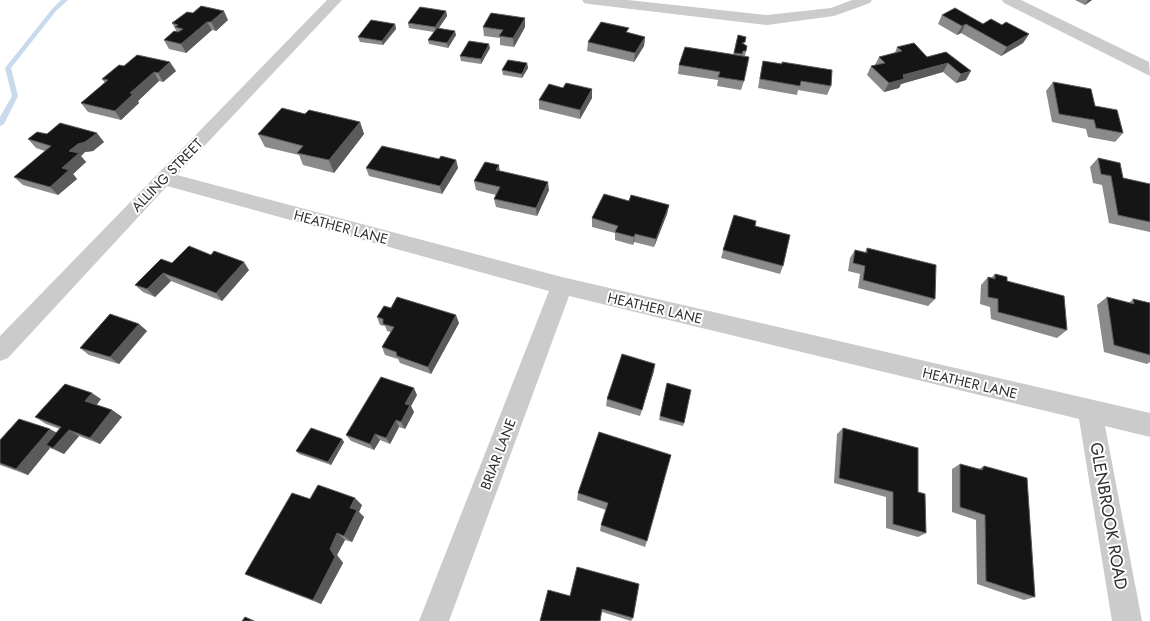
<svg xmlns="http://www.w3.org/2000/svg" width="1150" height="621" font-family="Jost,sans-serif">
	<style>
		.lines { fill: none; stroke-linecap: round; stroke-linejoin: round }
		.stream { fill: #c8daeb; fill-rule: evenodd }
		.street { fill: #cbcbcb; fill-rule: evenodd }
		.wall { fill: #8a8a8a }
		.shaded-wall { fill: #5b5b5b }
		.building { fill: #151515; stroke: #5b5b5b }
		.labels { text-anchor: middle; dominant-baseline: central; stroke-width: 4; stroke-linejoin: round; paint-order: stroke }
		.street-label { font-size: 14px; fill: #2e2e2e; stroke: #fff }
		.near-street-label { font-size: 17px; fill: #2e2e2e; stroke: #fff }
	</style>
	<rect width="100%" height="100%" fill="#fff"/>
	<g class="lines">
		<path class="stream" d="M61,0h7l-12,11 -45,57 7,28 -14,28 -4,2v-9l12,-21 -7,-28 47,-59z"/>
		<path class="street" d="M327,0h15l-165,175 385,102 588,136v24l-45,-11 37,195h-30l-33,-202 -510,-123 -120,325h-30l130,-330 -382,-105 -159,172 -8,3v-25z
			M582,0h46l139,15 64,-7 21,-8h20l-2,3 -36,13 -67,9 -178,-21 -5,-1z
			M1002,0h19l128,62 1,14 -146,-73z"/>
	</g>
	<path class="wall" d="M1075,0h17l-7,5z
		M446,11l1,5 -8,12 17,7 -8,13 -19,-4 -1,-4 6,-8 -25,-4 -1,-5z
		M942,15l41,9 19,1 27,9 -6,9 -22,13 -40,-23 -4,2 -19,-11z
		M525,18v9l-11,20 -14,-2v-7l-16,-2 -1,-9z
		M228,20l-12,11 -4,-1 -26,23 -17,-4 -5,-9 13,-8 -5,-9z
		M395,24l1,5 -13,16 -23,-3 -2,-5z
		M628,33l17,4 -1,9 -10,16 -47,-11 1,-9z
		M738,35l8,2 -2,7 2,7 -1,5h-3l2,25 -3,9 -24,-4 1,-6 -40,-6 1,-9 54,-10z
		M897,47l30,10 19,-5 20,28 -10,3 -13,-11 -42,12 -2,4 -15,4 -17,-17 4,-9 4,-1 4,-8 16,-4z
		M490,48l-9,16 -20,-3 -1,-5z
		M763,61l68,25 -4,9 -29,-5 -1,5 -39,-7 3,-18z
		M527,63l1,5 -6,10 -19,-3 -1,-5z
		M124,66l52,5 -13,11 -4,-1 -21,20 1,2 -18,17 -33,-8 -7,-9 24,-20 -3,-4z
		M1053,82l42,24 28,27 -8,9 -27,-5 -2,-8 -34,-7 -6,-31z
		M592,98l-12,21 -41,-10v-9z
		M305,114l55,8 4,12 -30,39 -31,-8 -4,-10 -34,-8 -7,-13z
		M47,134l57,8 -11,9 -8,1 -4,4 5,6 -13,12 4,5 -19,16 -35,-10 -9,-8 31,-26 -9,-3 -8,-9z
		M1098,158l25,20 27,6v48l-41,-9 -7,-38 -9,-2 -3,-16z
		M439,159l17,1 2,8 -16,26 -73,-18 -3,-8z
		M500,171l49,19 -12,26 -41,-9 -2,-8 2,-4 -20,-5 -2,-9z
		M629,201l40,4 -2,9 -13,33 -20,-5 -1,3 -18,-5v-7l-23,-6v-9z
		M734,215l21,11 28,40 -3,8 -59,-16z
		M867,248l68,51 -7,7 -70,-18 2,-14 -12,-3 2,-13 5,-8 10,2z
		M172,263l77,7 -27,31 -51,-20 -16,16 -12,-5 -8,-7z
		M995,274l12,7 60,49 -10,8 -66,-19 -1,-12 -10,-3 1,-19 7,-8 3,1z
		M1107,297l22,6 4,-4 17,4v59l-3,2 -43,-12 -7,-47z
		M391,308l68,15 -28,51 -31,-11 -2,-4 -13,-4 -3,-8 9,-15 -4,-1 -2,-5 -5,-1 -3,-8z
		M139,324l8,7 -28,33 -30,-9 -9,-7z
		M654,371l-14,45 -34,-10 1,-7z
		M667,383l17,40 -1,3 -24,-6z
		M417,395l-6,11 3,6 -9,17 -6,-2 -9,17 -10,-4 -6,10 -23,-9 -5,-6z
		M101,399l-4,6 15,5 10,7 -22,27 -21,-8 -15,18 -14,-6 -22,27 -28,-10v-25l56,-7 4,-4 -14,-5 -11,-7z
		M843,428l75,64 8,41 -8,4 -32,-9v-31l-52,-14 3,-49z
		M599,432l48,109 -2,6 -45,-16 1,-6 5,-15 -29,-10 1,-7z
		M342,439l2,3 -13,23 -32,-11 -3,-3z
		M960,464l19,5 5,-3 51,131 -11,3 -47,-16 -1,-64 -24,-8v-43z
		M310,499l52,6 -3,7 5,5 -12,25 -7,-2 -8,15 6,8 -22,41 -65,-25 -11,-5z
		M548,590l85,28 -2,3 -29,-9z"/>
	<path class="shaded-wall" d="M1088,0h4l-7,5z
		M224,11l4,9 -12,11 -5,-9z
		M446,11l1,5 -11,16 -1,-5z
		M525,18v9l-11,20 -1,-9z
		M207,22l5,8 -26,23 -5,-9z
		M395,24l1,5 -13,16 -1,-4z
		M966,24l-5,9 -4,2 5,-9z
		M455,31l1,4 -8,13 -1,-5z
		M1029,34l-6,9 -22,13 6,-9z
		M645,37l-1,9 -10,16 1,-9z
		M489,44l1,4 -9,16v-5z
		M170,62l6,9 -13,11 -5,-9z
		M527,63l1,5 -6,10v-4z
		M948,63l-5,9 -42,12 -2,4 -15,4 5,-9 14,-8z
		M971,71l-5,9 -10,3 5,-9z
		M154,72l5,9 -21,20 1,2 -18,17 -6,-9 15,-18z
		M592,89v9l-12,21v-9z
		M360,122l4,12 -30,39 -5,-13z
		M97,133l7,9 -11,9 -8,1 -4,4 5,6 -13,12 4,5 -19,16 -8,-8 12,-19 7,-17 9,-7z
		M456,160l2,8 -16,26 -2,-8z
		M499,165l1,9 -4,-4z
		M548,182l1,8 -12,26 -1,-8z
		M669,205l-2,9 -13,33 2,-8z
		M635,234l-1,8 -1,3 1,-8z
		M244,262l5,8 -27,31 -6,-8z
		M163,273l8,8 -16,16 -8,-8z
		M456,315l3,8 -28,51 -3,-7z
		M139,324l8,7 -28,33 -9,-7z
		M655,364l-1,7 -14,45 2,-6z
		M414,388l3,7 -6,11 3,6 -9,17 -4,-7 4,-18z
		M92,393l9,6 -7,8 -9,-6z
		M112,410l10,7 -22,27 -10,-6z
		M396,420l3,7 -9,17 -4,-6z
		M50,429l11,6 -15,10 4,3 -22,27 -12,-6z
		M69,430l10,6 -15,18 -11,-6z
		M375,434l5,6 -6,10 -4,-6z
		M342,439l2,3 -13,23 -3,-3z
		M355,498l7,7 -3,7 5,5 -12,25 -8,-6 6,-28z
		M337,533l8,7 -8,15 6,8 -22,41 -8,-4 17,-51z"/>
	<path class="building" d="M201,6l23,5 -13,11h-4l-26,22 -17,-4 10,-9 4,1 5,-3 -8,-2 3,-2 -6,-2 15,-11 6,1z
		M420,7l26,4 -11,16 -27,-4z
		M955,8l28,16 8,-5 11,6 4,-3 23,12 -22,13 -41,-23 -4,2 -20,-11z
		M491,13l34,5 -12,20 -14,-2 4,-6 -20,-3z
		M371,20l24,4 -13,17 -24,-4z
		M601,22l28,6 -3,4 19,5 -10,16 -47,-11z
		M437,28l18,3 -8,12 -19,-3z
		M738,35l8,2 -1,5 -3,1 5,3 -1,5h-3l-1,3 -8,-1z
		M469,41l20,3 -8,15 -21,-3z
		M914,43l13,14 19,-5 25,19 -10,3 -13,-11 -45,12 1,4 -15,4 -18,-17 14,-3 -6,-6 23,-6 -5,-4z
		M685,47l64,10 -5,24 -26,-4 2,-5 -41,-7z
		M137,55l33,7 -12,11 -4,-1 -24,21 3,1 -18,17 -34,-8 27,-23 -6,-1 17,-14 5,1z
		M508,60l19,3 -5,11 -20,-4z
		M763,61l19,3v-2l50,8 -1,16 -30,-5 -1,5 -40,-7z
		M1053,82l38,7 4,17 22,4 6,23 -27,-5 -2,-8 -35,-6z
		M566,83l26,6 -12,21 -41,-10 10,-16 14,4z
		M282,108l23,6 4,-4 51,12 -31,38 -32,-7 6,-7 -45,-12z
		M60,123l37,10 -12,9 -7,2 -9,7 10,2 -17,15 7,2 -19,17 -36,-10 37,-31 -23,-7 9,-7 10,2z
		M382,146l57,13 2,-3 15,4 -16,26 -74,-18z
		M1098,158l22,5 3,15 27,6v38l-32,-7 -7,-39 -10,-2z
		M485,162l14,3 -3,5 52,12 -12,26 -42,-9 6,-12 -26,-6z
		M604,194l25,7 2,-6 38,10 -13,34 -21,-5 -1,3 -19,-5 3,-6 -26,-8z
		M734,215l22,6 -1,5 35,9 -7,31 -60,-16z
		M189,246l22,9 3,-4 30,11 -28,31 -53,-20 -16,16 -12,-4 26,-26 11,4z
		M867,248l69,17 -1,34 -72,-19 2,-14 -12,-3 2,-13 12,3z
		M995,274l12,3v4l57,15 3,34 -69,-18v-13l-10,-2v-20l7,2z
		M397,297l59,18 -28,52 -31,-11 -1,-4 -14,-5 12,-20 -11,-3v-5l-6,-2 7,-11 7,2z
		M1107,297l27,7 -1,-5 17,4v52l-36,-10z
		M110,314l29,10 -29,33 -30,-9z
		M622,354l33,10 -13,46 -35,-11z
		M381,377l33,11 -9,16 5,1 -9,17 -5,-2 -10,18 -11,-4 -5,10 -24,-9z
		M667,383l24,7 -7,33 -24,-7z
		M65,384l27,9 -7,8 27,9 -22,28 -21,-8 -16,18 -7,-3 15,-18 -26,-10z
		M19,419l31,10 -34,40 -16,-6v-23z
		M311,428l31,11 -14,23 -32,-11z
		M843,428l75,20v44l7,2 1,39 -33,-9v-32l-54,-14z
		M599,432l72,23 -24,86 -46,-16 7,-22 -30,-10z
		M960,464l22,6 2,-4 43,12 8,119 -49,-16 -1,-66 -25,-8z
		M318,485l37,13 -5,10 7,2 -13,26 -7,-3 -7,16 5,8 -22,43 -68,-26 47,-81 18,6z
		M577,567l62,17 -6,34 -31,-9 -2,12h-60l8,-31 22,6z
		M245,617l9,4h-12z"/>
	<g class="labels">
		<g class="street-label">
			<text transform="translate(167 175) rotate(-46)">ALLING STREET</text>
			<text transform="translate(341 227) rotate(15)">HEATHER LANE</text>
			<text transform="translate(655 308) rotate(13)">HEATHER LANE</text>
			<text transform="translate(970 383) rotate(13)">HEATHER LANE</text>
			<text transform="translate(498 454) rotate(-69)">BRIAR LANE</text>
		</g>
		<g class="near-street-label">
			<text transform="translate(1109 516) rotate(80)">GLENBROOK ROAD</text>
		</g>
	</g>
</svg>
